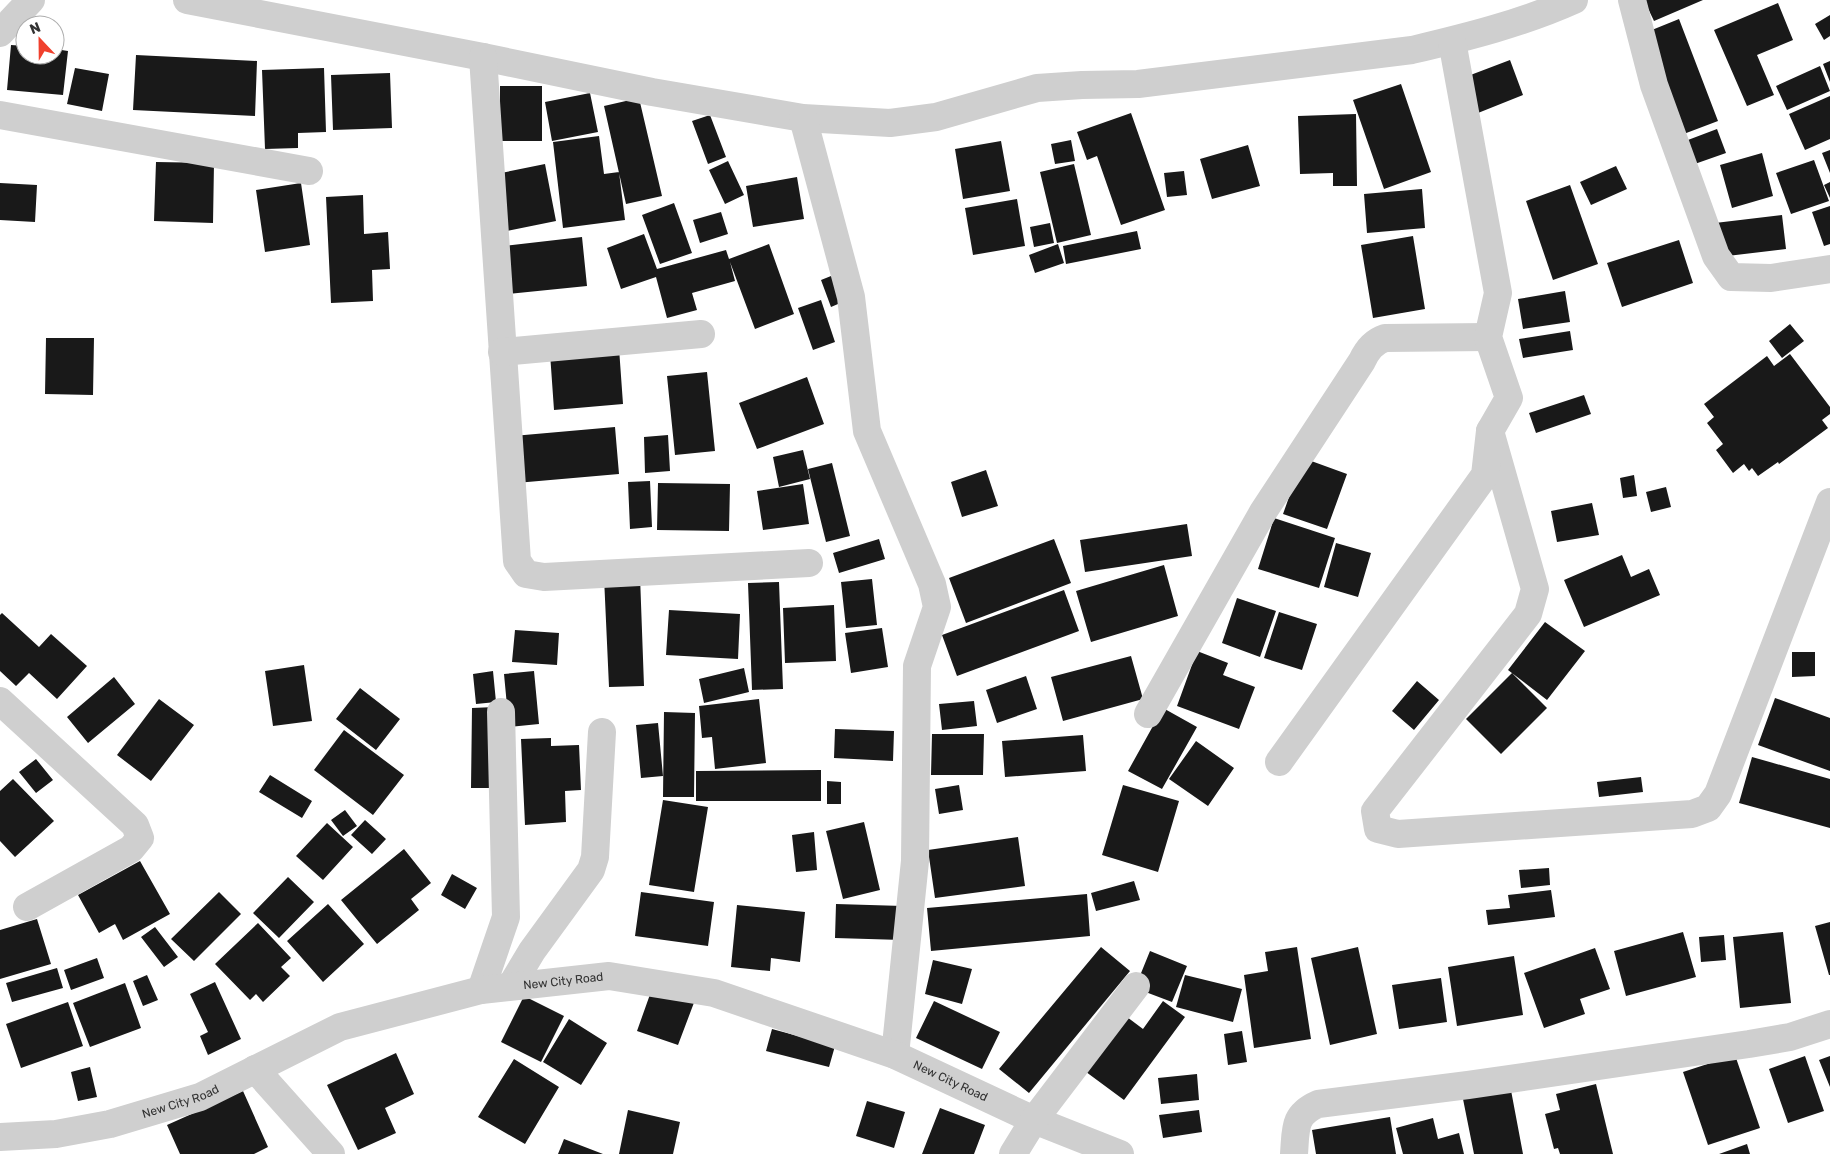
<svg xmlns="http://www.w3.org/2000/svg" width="1830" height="1154" font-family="Rubik,sans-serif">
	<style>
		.building { fill: #191919 }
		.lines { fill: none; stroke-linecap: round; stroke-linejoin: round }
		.street { stroke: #cfcfcf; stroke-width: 28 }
		.labels { text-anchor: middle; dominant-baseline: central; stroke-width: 5; stroke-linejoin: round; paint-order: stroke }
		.street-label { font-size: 12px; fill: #323232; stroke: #fff }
	</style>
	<rect width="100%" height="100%" fill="#fff"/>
	<path class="building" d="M1644,0h59l-49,21z
		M1778,3l15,37 -36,15 17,40 -27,11 -33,-76z
		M1830,15v21l-6,4 -9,-16z
		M1679,19l39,102 -37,14 -39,-101z
		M11,45l14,1v9h30v-6l13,2 -5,44 -56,-5z
		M136,55l121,6 -2,55 -122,-6z
		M1510,60l13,35 -50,20 -13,-36z
		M1830,61v21l-7,-18z
		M1820,66l10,25 -43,19 -11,-24z
		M75,68l34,6 -7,37 -35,-7z
		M324,68l2,64 -28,1v15l-33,1 -3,-79z
		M390,73l2,55 -59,2 -2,-55z
		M1401,84l30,88 -47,17 -31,-89z
		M500,86h42v55h-42z
		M590,93l8,39 -46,9 -7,-39z
		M1830,96v43l-25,11 -16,-36z
		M639,98l23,98 -36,8 -22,-98z
		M1131,113l34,97 -44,15 -24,-69 -10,4 -10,-28z
		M1356,114l1,72h-24v-13l-33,1 -2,-58z
		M710,115l16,42 -18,7 -16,-43z
		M1717,129l9,24 -37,13 -9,-23z
		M599,136l5,38 15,-2 6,48 -62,8 -10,-86z
		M1071,140l4,21 -20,3 -4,-20z
		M1001,141l9,50 -47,8 -8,-50z
		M1248,145l12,41 -48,13 -12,-40z
		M1830,150v23l-8,-20z
		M1762,153l11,43 -41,12 -12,-43z
		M1814,160l15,41 -38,13 -15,-41z
		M728,161l16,34 -19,9 -16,-34z
		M156,162l58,1 -1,60 -59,-2z
		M545,164l11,57 -49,10 -11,-57z
		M1074,164l17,71 -34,8 -17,-71z
		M1616,166l11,23 -36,16 -11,-23z
		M1184,171l3,24 -20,2 -3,-24z
		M797,177l7,42 -51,8 -7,-41z
		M1830,182v16l-6,-13z
		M0,183l37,2 -2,37 -35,-2z
		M301,183l9,62 -45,7 -9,-62z
		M1570,185l28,79 -45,16 -27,-79z
		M1422,189l3,39 -58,5 -3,-39z
		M363,195l1,39 24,-2 2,37 -18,1 1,31 -42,2 -5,-106z
		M1017,199l8,47 -52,9 -8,-47z
		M674,203l18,50 -32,11 -18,-49z
		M1830,206v38l-6,2 -12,-34z
		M721,212l7,22 -28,9 -7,-23z
		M1782,215l4,34 -67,8 -4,-34z
		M1050,223l4,20 -20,4 -4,-20z
		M1137,231l4,18 -75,15 -3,-18z
		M644,234l13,35 69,-19 3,9 40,-15 25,70 -39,15 -25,-67 5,19 -43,12 5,17 -30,8 -11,-41 -35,12 -14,-41z
		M1413,236l12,73 -52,9 -12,-73z
		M582,237l5,49 -88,9 -5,-48z
		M1679,240l14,43 -71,24 -15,-44z
		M1058,244l6,19 -29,10 -6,-18z
		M836,274l9,27 -14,6 -10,-27z
		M1565,291l5,31 -47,7 -5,-30z
		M821,300l14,42 -22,8 -15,-42z
		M1790,324l14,17 -22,17 -13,-17z
		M1570,331l3,19 -50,8 -4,-19z
		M46,338h48l-1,57 -48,-1z
		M619,348l4,56 -69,6 -4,-57z
		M1790,354l40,53v7l-8,6 6,8 -49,36 -1,-2 -20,14 -6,-8 -3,3 -5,-7 -11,9 -17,-23 7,-6 -16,-21 7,-6 -10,-13 63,-48 7,10z
		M707,372l8,79 -40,4 -8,-79z
		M807,377l17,47 -67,25 -18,-46z
		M1584,395l7,19 -55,19 -7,-20z
		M615,427l4,47 -103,9 -3,-47z
		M668,435l2,36 -25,2 -1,-36z
		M803,450l7,29 -31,8 -6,-30z
		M1303,458l44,16 -20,55 -44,-15z
		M832,463l18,73 -24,6 -18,-73z
		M986,470l12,36 -36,11 -11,-35z
		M1634,475l3,21 -14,2 -3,-20z
		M650,481l2,46 -22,2 -2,-47z
		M658,483l72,1 -1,47 -72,-1z
		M803,484l6,40 -46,6 -6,-39z
		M1666,487l5,20 -20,5 -5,-20z
		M1592,503l7,32 -42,7 -6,-31z
		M1274,518l61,20 -16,50 -61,-19z
		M1187,524l5,32 -107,16 -5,-32z
		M879,539l6,20 -46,14 -6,-20z
		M1054,539l17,44 -105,40 -17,-45z
		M1336,543l35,10 -13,44 -34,-10z
		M1622,555l9,22 18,-8 11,26 -76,32 -20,-47z
		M1164,565l14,51 -87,26 -15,-51z
		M640,576l4,110 -35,1 -5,-110z
		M872,579l5,46 -31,3 -5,-46z
		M779,582l4,107 -31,1 -4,-107z
		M1064,590l15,41 -122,45 -15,-41z
		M1237,598l39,13 -16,46 -38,-14z
		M834,605l2,56 -51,2 -2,-55z
		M669,610l71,4 -2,45 -72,-4z
		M1279,612l38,12 -15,46 -38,-12z
		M2,613l37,34 12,-13 36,32 -30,33 -28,-26 -13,13 -16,-15v-56z
		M1545,622l40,29 -38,49 -39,-30z
		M882,628l6,39 -37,6 -6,-40z
		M515,630l44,3 -2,32 -45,-3z
		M1197,651l31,12 -5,12 32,12 -16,42 -62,-23z
		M1792,652h23v24l-23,1z
		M1131,656l12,43 -80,22 -12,-44z
		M304,665l8,56 -39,5 -8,-55z
		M744,668l5,24 -45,11 -5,-24z
		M493,671l3,31 -20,2 -3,-30z
		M534,671l5,53 -30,3 -5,-53z
		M1512,673l35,35 -46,46 -35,-35z
		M1026,676l11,33 -40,14 -11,-33z
		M114,677l21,27 -47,39 -21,-26z
		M1417,681l22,19 -25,30 -22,-19z
		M360,688l40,31 -24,31 -40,-31z
		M1775,698l55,20v53l-72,-26z
		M159,699l35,26 -43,56 -34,-26z
		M759,699l7,64 -51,6 -3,-32 -10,1 -3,-32z
		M974,701l3,25 -35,4 -3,-26z
		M495,707l-1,81h-23l1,-80z
		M1163,708l34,19 -35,62 -34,-18z
		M664,712l31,1 -1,84h-31z
		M658,723l5,53 -22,2 -5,-53z
		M835,729l59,2 -1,30 -59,-3z
		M344,730l60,45 -31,40 -59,-45z
		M932,734h52l-1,41h-52z
		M1083,735l3,36 -81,6 -3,-36z
		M551,738v8l28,-1 2,45 -16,1 1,31 -41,3 -4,-86z
		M1196,741l38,27 -26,38 -39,-27z
		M1752,757l78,22v49l-91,-25z
		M36,759l17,21 -17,13 -17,-21z
		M821,770v31h-125v-30z
		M270,775l42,26 -10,17 -43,-26z
		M1641,777l2,15 -44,5 -2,-15z
		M13,779l41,42 -39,36 -15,-16v-50z
		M827,781l14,1v22h-14z
		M959,785l4,25 -24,4 -4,-25z
		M1123,785l56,16 -21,71 -56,-17z
		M663,800l45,7 -14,85 -45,-7z
		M345,810l12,16 -14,10 -12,-16z
		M365,820l21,19 -14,15 -21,-19z
		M864,822l16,68 -37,9 -17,-68z
		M327,823l26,24 -30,33 -27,-24z
		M814,832l3,38 -21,2 -4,-37z
		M1018,837l7,49 -90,12 -7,-48z
		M404,849l27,34 -20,16 8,11 -42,34 -36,-44z
		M140,861l30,53 -47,26 -8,-16 -16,9 -21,-38z
		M1549,868l1,17 -29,3 -2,-18z
		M452,874l25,14 -12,21 -24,-14z
		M288,877l26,25 -35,36 -26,-25z
		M1134,881l6,19 -44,11 -5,-18z
		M1551,890l4,27 -67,8 -2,-15 24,-2 -2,-13z
		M219,892l22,22 -47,47 -23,-22z
		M641,892l73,10 -6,44 -73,-10z
		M1087,894l3,42 -159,15 -4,-43z
		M328,904l36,40 -41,38 -36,-41z
		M836,904l67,2 -1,34 -67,-2z
		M737,905l68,7 -5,50 -29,-4 -1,13 -39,-4z
		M37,919l14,45 -51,15v-49z
		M1830,922v53h-1l-14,-49z
		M258,923l33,35 -10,9 9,9 -27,26 -7,-8 -6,6 -35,-36z
		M155,927l23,30 -14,10 -23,-30z
		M1683,932l13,45 -70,19 -12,-45z
		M1783,932l8,71 -51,5 -7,-71z
		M1724,935l2,25 -25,2 -2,-25z
		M1101,947l29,24 -101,122 -30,-24z
		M1297,947l14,92 -57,9 -10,-73 24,-4 -3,-19z
		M1358,947l19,87 -47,11 -19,-87z
		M1595,948l15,41 -30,10 5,15 -41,14 -20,-55z
		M1150,951l37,15 -15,36 -37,-14z
		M1514,956l9,59 -66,11 -9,-59z
		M97,958l7,20 -33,12 -7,-20z
		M933,960l39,9 -10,35 -37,-10z
		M57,968l6,20 -51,14 -6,-19z
		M147,975l11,25 -15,6 -10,-25z
		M1185,975l57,14 -9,33 -57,-15z
		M1441,978l6,44 -48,7 -7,-44z
		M215,982l26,57 -33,16 -8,-19 8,-4 -18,-38z
		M125,983l16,45 -51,19 -17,-44z
		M653,986l42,14 -17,45 -41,-14z
		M524,996l40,20 -23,46 -40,-20z
		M934,1001l66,31 -18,37 -66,-31z
		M1163,1001l22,16 -61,83 -46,-34 41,-55 24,18z
		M68,1002l15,44 -62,22 -15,-44z
		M569,1019l38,24 -26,42 -38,-23z
		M772,1029l63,17 -6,21 -63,-16z
		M1242,1031l5,31 -19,3 -4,-31z
		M396,1053l18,41 -29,14 11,25 -38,17 -31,-65z
		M1735,1055l25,73 -52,17 -25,-73z
		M1805,1056l19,55 -36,12 -19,-54z
		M1830,1056v31l-11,-27z
		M514,1059l45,28 -34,57 -47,-27z
		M90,1067l7,30 -19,4 -7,-29z
		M1197,1074l2,26 -38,4 -3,-26z
		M1596,1084l17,70h-53l-2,-6 -4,1 -9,-35 15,-4 -4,-16z
		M1510,1085l13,69h-49l-12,-60z
		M243,1091l25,56 -14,7h-74l-13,-29z
		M867,1101l38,11 -11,36 -38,-12z
		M940,1108l45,17 -11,29h-52z
		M628,1110l52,12 -7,32h-54z
		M1199,1110l3,22 -39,6 -4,-23z
		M1390,1117l6,37h-80l-4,-24z
		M1433,1118l5,21 21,-6 5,21h-61l-7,-26z
		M564,1139l39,15h-45z
		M1747,1144l3,10h-31z"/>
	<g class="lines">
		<g class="street">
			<path d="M187,0l296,57 169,35 151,26 87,5 46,-6 101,-29 45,-3 56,-1 274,-34c55,-13 111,-27 162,-50"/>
			<path d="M1632,0l22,85 62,171 15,21 40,1 59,-9"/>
			<path d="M0,33l31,-33"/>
			<path d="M483,57l34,504 9,13 18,3 265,-14"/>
			<path d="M0,115l309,56"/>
			<path d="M803,118l48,179 16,134 65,153 5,23 -20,59 -2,195 -20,194"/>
			<path d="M502,352l199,-18"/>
			<path d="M1490,431l45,158 -7,25 -153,197 3,18 20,5 294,-20 16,-6 10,-14 112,-292"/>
			<path d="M0,701l135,124 5,13 -9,11 -104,58"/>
			<path d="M1148,714l115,-202 99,-151c5,-11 11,-19 23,-23l103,-1"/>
			<path d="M1279,762l206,-287 5,-44 19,-33 -21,-61 10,-44 -46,-252"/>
			<path d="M511,986l21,-35 59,-81 4,-13 7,-125"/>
			<path d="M481,990l25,-73 -5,-205"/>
			<path d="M255,1069l76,85"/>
			<path id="s1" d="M0,1137l56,-3 54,-10 90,-27 140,-70 141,-37 128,-14 105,17 181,62 139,65 86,34"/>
			<path d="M1013,1154l21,-34 102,-134"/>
			<path d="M1294,1154c2,-25 -1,-39 24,-50l150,-19 281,-41 41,-7 40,-13"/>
		</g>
	</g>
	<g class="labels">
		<g class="street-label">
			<text stroke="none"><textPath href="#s1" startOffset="590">New City Road</textPath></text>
			<text stroke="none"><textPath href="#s1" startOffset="995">New City Road</textPath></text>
			<text stroke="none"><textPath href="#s1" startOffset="185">New City Road</textPath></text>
		</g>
	</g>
	<g transform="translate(40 40) rotate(338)"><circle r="24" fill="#ffffff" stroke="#adadad"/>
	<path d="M0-4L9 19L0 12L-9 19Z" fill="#f0402d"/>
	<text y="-8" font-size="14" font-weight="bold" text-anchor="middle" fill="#323232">N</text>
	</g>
</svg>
